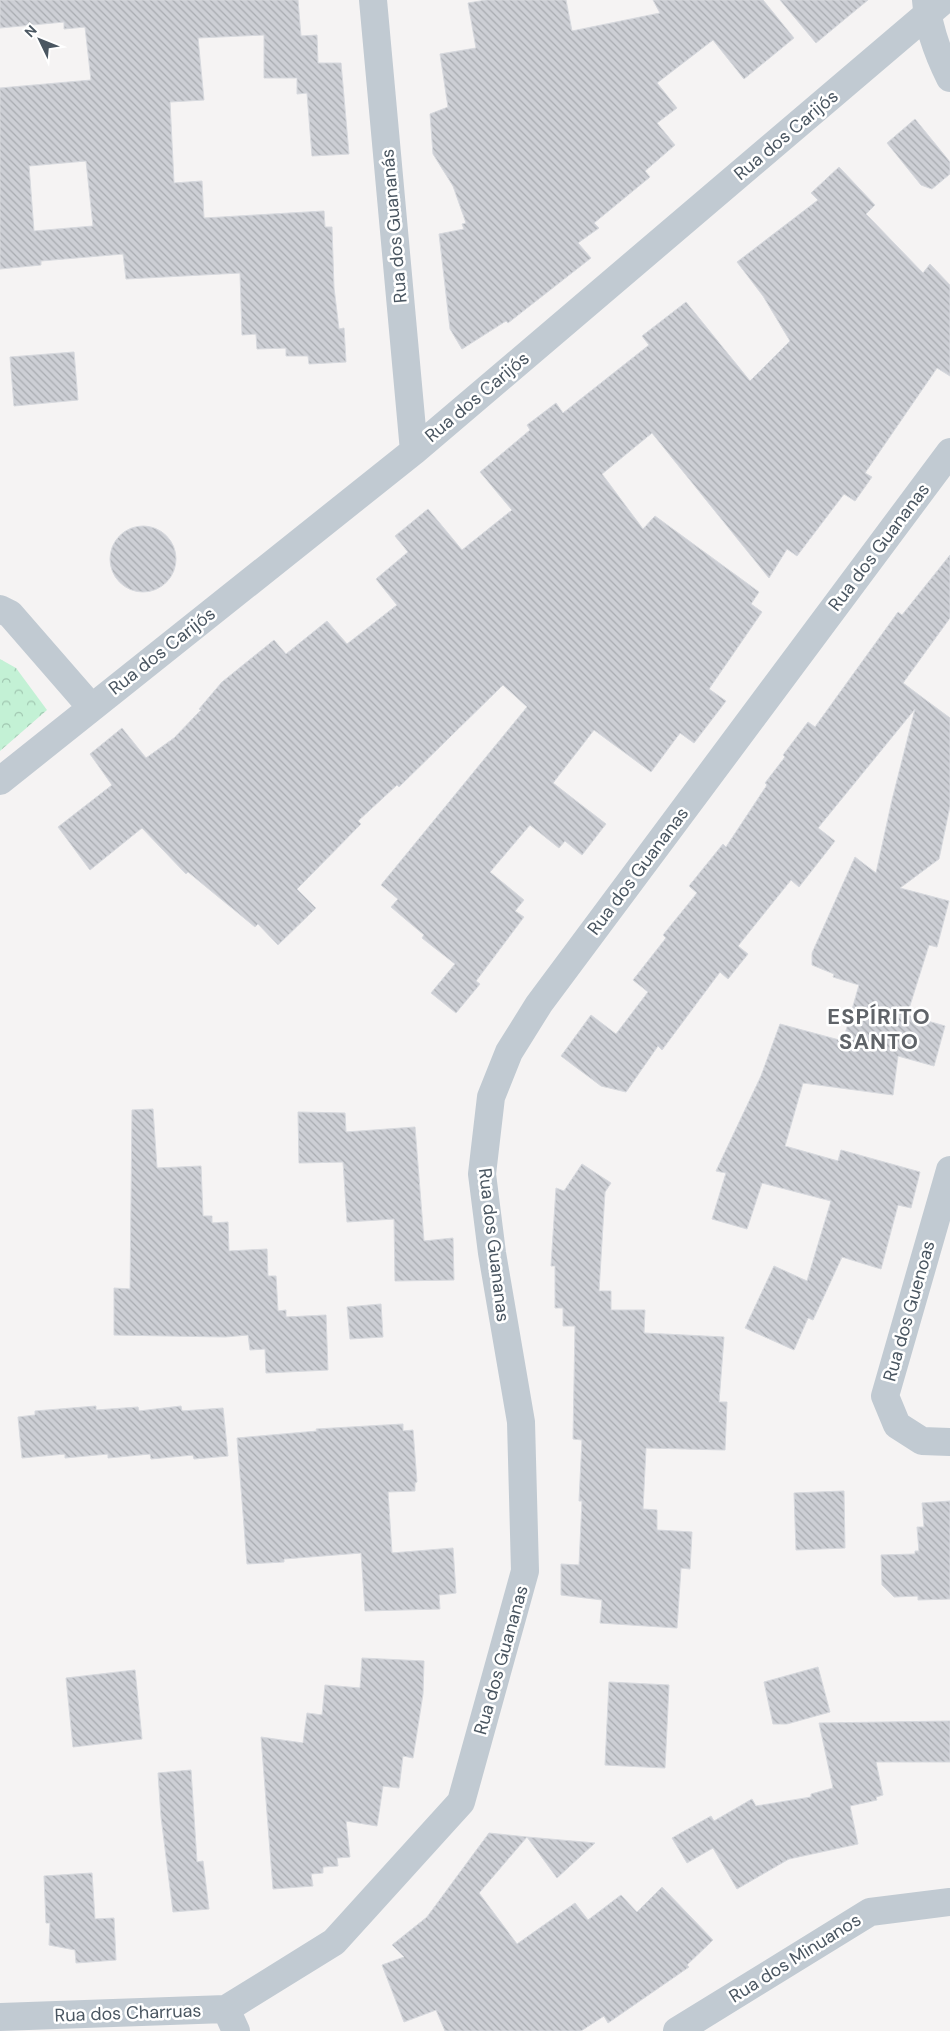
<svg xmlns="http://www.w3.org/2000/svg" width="950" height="2031" font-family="'DM Sans',sans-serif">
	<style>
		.forest { fill: url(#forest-crowns) }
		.building { fill: url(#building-back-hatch); stroke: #d7d9de; fill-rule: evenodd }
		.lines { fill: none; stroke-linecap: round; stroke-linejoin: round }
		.street { stroke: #c1cad2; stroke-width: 28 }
		.labels { text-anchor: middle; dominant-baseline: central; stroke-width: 5; stroke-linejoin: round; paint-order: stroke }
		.street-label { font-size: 18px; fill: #4a5661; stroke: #fff }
		.district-label { font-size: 22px; font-weight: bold; letter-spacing: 1px; fill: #5f6368; stroke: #fff }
	</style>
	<defs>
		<pattern id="forest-crowns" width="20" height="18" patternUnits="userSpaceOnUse" patternTransform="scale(1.25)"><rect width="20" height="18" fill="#c3f1d5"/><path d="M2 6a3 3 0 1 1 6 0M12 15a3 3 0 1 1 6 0" fill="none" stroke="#a0c6b0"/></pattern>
		<pattern id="building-back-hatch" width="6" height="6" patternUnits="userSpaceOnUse" patternTransform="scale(1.25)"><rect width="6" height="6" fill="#cdcfd5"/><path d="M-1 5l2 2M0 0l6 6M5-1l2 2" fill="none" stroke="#a8abb0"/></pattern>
	</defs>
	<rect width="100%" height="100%" fill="#f5f3f3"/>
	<path class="forest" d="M0,659l16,9 31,42 -47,41z"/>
	<path class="building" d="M0,0h298l3,36 16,-1 1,28h23l8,91 -37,2 -5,-63 -10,1v-16h-33v-43l-66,3 6,62 -34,2 4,81 28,-2 2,37 120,-7 1,16h7l2,61 5,41 5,-1 2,34 -37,2 -1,-8h-22v-8l-29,1 -1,-15 -14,1 -2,-62 -114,6 -3,-25 -82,7v4l-41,4v-181l91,-8 -6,-53 -21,2v-7l-64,6zM86,161l7,65 -59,5 -5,-65z
		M486,0h80l6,31 88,-18 -7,-13h110l31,38 -50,41 -31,-39 -56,43 20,25 -20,15 18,22 -30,26 5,6 -56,46 5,5 -21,15 13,15 -83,65 -2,-2 -44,28 -12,-20 -11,-95 25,-5 -2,-5 4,-1 -13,-37 -20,-32 -3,-40 18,-7 -8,-53 36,-6 -8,-45z
		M780,0h88l-52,43z
		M915,119l35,43v12l-18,15 -11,-4 -34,-42z
		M839,167l36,38 -9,9 57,59 7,-9 20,21v91l-13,-8 -72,105 7,4 -17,24 -11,-7 -47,62 -10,-7 -18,29 -117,-145 -50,41 41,55 12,-13 104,76 -8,12 11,8 -53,77 17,12 -32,42 -14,-10 -29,39 -57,-42 -41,53 53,41 -24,31 -17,-14 -6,7 -29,-23 -40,47 34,28 -9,11 9,6 -48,64 4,3 -24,29 -25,-20 24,-29 -33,-26 2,-3 -33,-28 7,-8 -17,-14 146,-178 -24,-22 -104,102 -2,-2 -39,36 3,3 -64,65 19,19 -38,37 -20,-21 -3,3 -67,-55 -2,2 -44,-46 -52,42 -32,-43 54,-42 -22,-31 32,-26 24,30 28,-20 27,-28 -2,-1 23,-27 52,-42 12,14 41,-33 20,23 50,-39 -21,-26 32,-27 -13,-16 33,-27 34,41 50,-40 -32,-38 50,-42 -3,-5 29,-22 7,10 86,-68 -7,-9 44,-34 64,79 40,-40 -27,-45 -26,-34 81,-62 -7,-7z
		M74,352l4,48 -64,6 -4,-49z
		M110 559a33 33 0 1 1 66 0a33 33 0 1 1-66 0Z
		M950,555v63l-47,65 47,35v88l-11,53 -39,29 49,13 -12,46 -8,-2 -22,70 38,11 -11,40 -36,-10 -5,39 -90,-12 -18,63 53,15 3,-11 79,22 -9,36 -13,-3 -17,64 -39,-12 -29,63 -5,-2 -14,32 -49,-22 29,-62 33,15 24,-80 -69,-18 -15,46 -35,-10 14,-46 -10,-2 45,-95 19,-52 63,17 16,-56 -26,-8 1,-3 -22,-9v-12l43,-96 21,16 16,-73 23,-91 -97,119 17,13 -36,46 -8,-7 -53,66 10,8 -20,25 -8,-7 -58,78 -4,-4 -32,46 -25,-6 -40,-30 30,-41 25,19 32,-42 -15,-12 33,-42 -3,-3 34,-42 -8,-7 34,-42 3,3 41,-62 -2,-2 20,-26 -2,-2 25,-33 7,5 83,-115 4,3z
		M153,1109l4,59 44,-2 2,50h9v7l16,-1 1,29 38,-2 1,27h8l2,35 8,-1v7l40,-2 2,55 -62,3 -1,-24 -15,1 -2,-15 -23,2 -111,-2v-47l16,1 2,-179z
		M298,1112l47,1 1,19 69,-5 9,114 29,-3 1,42 -59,1 -1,-62 -47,3 -4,-60 -44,1z
		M582,1164l29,19 -6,9 -6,99h12v19h34l-1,23 80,4 -5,65h8l-2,48 -79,-2 -3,61 14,1v20l35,2 -2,37 -9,-1 -4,60 -77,-5 2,-23 -41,-5v-31l18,1 3,-64h-3l3,-61 -9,-1 2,-113h-12v-18h-8v-42h-4l5,-78 8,3z
		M381,1304l2,33 -33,2 -3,-32z
		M96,1406v4l42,-3 1,4 42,-5 1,5 41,-3 5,48 -34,3 -1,-4 -42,4 -1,-5 -42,4v-4l-43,4v-4l-43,4 -4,-41 17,-2v-4z
		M403,1424v7l10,-1 4,52 -2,1v8l-27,1 4,61 61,-5 3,45 -17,2 1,14 -75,2 -4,-58 -77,6v3l-37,2 -10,-126 80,-7 -1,-2z
		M844,1491l1,57 -49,2 -2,-57z
		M950,1501v98l-32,1v-4l-24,1 -12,-12 -1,-30 34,-1v-3h4l-2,-24h7l-2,-24z
		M362,1658l62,3 -1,33 -10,64 -10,-2 -4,32 -16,-2 -6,40 -31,-5 4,36 -13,1 1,8 -15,1v6l-12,1 2,12 -40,3 -12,-152 42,6 4,-30 15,2 3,-30 35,3z
		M818,1667l12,45 -43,12h-14l-9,-42z
		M135,1670l7,69 -69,8 -7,-69z
		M609,1682l60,3 -4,83 -60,-3z
		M950,1721v41h-74l7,33 -7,2 1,3 -27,6 8,38 -69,15 -52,30 -24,-41 -26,15 -15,-25 39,-22 3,5 38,-22 4,7 55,-9v-3l22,-6 -14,-65z
		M191,1770l6,92 6,-1 6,48 -36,3 -12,-95 -3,-44z
		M489,1833l38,4 -48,56 38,51 58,-41 13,17 33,-25 16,17 25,-25 51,53 -26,25 2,2 -81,56 -4,-7 -23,15h-136l-9,-21 -32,12 -22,-57 22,-8 -12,-12 35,-28z
		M527,1837l68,6 -38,35z
		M92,1873l3,46 19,-1 2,42 -40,3 -1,-13 -26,-5 1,-22h-4l-2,-47z"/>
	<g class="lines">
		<path class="street" d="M373,0l41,451
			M926,0c2,27 12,54 24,78
			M0,609l10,5 81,93
			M0,781l414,-330 530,-451
			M950,1170l-65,226 12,29 25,16 28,1
			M226,2009l10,22
			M0,2017l226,-8 108,-67 127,-140 64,-231 -4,-149 -29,-169 -10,-79 9,-77 18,-45 30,-48 411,-552
			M677,2031l193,-119 80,-10"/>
	</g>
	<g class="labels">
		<g class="street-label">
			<text transform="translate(786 135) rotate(-40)">Rua dos Carijós</text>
			<text transform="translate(394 226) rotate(-95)">Rua dos Guananás</text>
			<text transform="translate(477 397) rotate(-40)">Rua dos Carijós</text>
			<text transform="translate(879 547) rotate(-53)">Rua dos Guananas</text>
			<text transform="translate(162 651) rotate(-38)">Rua dos Carijós</text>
			<text transform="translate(638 871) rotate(-53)">Rua dos Guananas</text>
			<text transform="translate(494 1245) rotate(83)">Rua dos Guananas</text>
			<text transform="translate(909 1311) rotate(-74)">Rua dos Guenoas</text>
			<text transform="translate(501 1660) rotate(-74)">Rua dos Guananas</text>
			<text transform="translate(795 1958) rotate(-32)">Rua dos Minuanos</text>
			<text transform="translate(128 2013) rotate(-2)">Rua dos Charruas</text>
		</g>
		<g class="district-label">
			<text x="879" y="1016">ESPÍRITO<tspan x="879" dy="25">SANTO</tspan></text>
		</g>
	</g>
	<g transform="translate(40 40) rotate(313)" stroke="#ffffff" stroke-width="4" paint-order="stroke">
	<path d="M0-4L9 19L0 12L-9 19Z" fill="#4a5661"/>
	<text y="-8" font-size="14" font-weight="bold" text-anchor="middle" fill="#4a5661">N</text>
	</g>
</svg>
